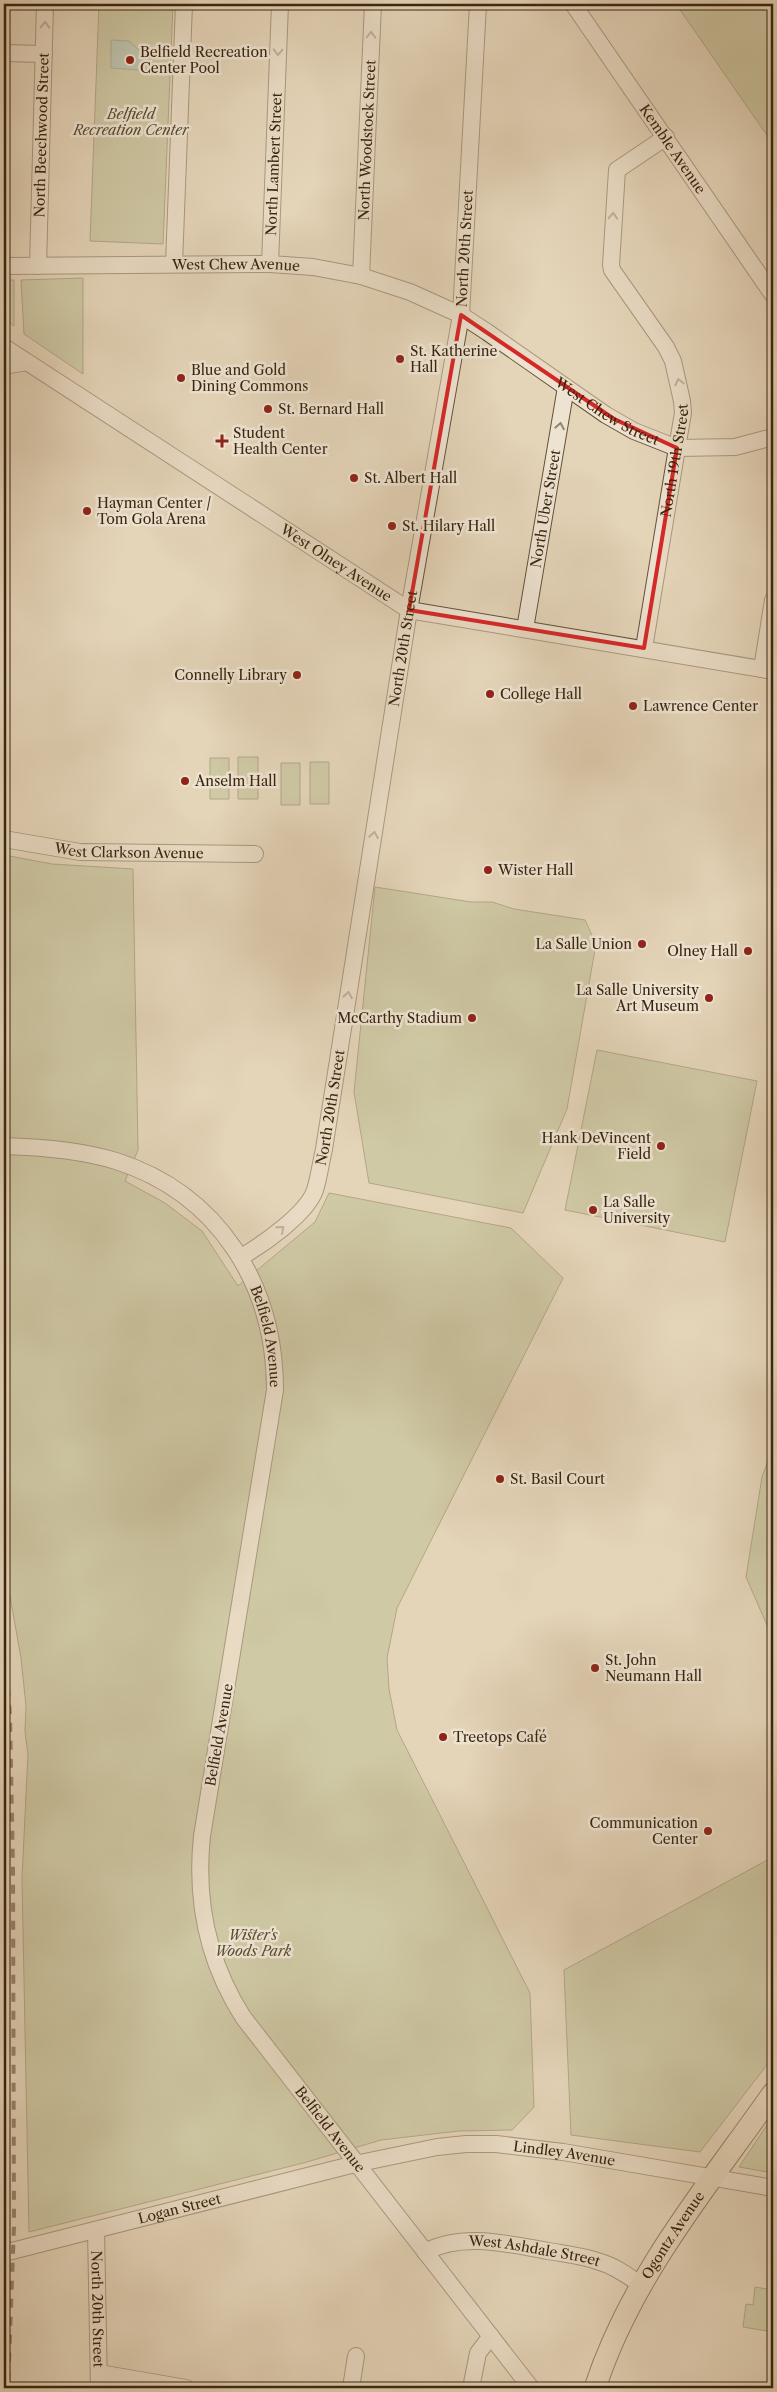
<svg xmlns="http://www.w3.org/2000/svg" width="777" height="2392" font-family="'Libre Caslon Text',serif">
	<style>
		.green { fill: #b6bc8e; stroke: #78704e }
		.water { fill: #95b8ad; stroke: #717d6e }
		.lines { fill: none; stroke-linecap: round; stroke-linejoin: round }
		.minor-casing { stroke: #645139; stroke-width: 18 }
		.major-casing { stroke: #3a250f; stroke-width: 23 }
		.minor { stroke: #ede3d1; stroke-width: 16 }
		.major { stroke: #e4d4b8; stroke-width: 21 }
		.rail { stroke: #3a250f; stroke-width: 4; stroke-dasharray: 9 9; stroke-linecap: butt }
		.oneway { stroke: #948470 }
		.marked { fill: none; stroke: #d62828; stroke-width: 4; stroke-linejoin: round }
		.poi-dot { fill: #8f2418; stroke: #ede3d1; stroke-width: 2 }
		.labels { text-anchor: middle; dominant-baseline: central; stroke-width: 5; stroke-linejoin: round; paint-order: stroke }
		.poi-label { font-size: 14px; fill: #3a250f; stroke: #ede3d1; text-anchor: start }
		.park-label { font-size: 14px; font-style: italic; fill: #594b2f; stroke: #ede3d1 }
		.street-label { font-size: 14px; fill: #3a250f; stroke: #ede3d1 }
	</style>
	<rect width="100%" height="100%" fill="#e4d4b8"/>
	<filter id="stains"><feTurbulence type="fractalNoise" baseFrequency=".004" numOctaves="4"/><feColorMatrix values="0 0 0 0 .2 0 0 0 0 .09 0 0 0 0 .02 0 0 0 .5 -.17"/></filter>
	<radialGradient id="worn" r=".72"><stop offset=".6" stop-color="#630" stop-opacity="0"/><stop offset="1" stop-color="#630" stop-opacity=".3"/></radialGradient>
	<path class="green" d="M99,4h74l-10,240 -73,-3z
		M676,4h90l7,10v130z
		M83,278v96l-59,-40 -3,-54z
		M4,280h10v46l-10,-7z
		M238,757h20v42h-20z
		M210,758h19v41h-19z
		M310,762h19v42h-19z
		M281,763h19v42h-19z
		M4,855l48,9 81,5 5,281 -13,31 40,22 37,28 36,55 77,-64 14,-29 182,35 52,50 -166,330 -10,50 2,31 8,41 133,263 4,114 -22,23 -53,1 -78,9 -74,22 -278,70 -7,-354 6,-124 -3,-22 1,-26 -5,-48 -17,-95z
		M375,887l96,15h21l22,7 71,11 11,24 -29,165 -44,104 -154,-30 -15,-91z
		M597,1050l160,31 -32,161 -160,-32z
		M773,1447v192l-27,-62 16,-100z
		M773,1857v200l-73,95 -129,-17 -7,-165z
		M773,2116v57l-34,-6z
		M755,2287l18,3v42l-30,-5 3,-23 7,1z"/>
	<path class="water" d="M111,40l18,1 11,10 10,1v19l-39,-3z"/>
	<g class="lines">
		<g class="minor-casing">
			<g id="minor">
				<path id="s1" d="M573,4l200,291"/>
				<path d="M4,53l40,1"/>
				<path d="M174,264l10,-260"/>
				<path id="s2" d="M270,264l10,-260"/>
				<path id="s3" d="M4,266l266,-2 43,3 48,9 49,16 51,23 26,17 119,83 28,16 43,17 58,-1 38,-10"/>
				<path id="s4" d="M38,266l7,-262"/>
				<path id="s5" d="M361,276l12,-272"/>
				<path id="s6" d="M4,347l405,263 364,61"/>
				<path d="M4,366l23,-4"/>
				<path id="s7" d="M525,629l41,-242"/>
				<path id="s8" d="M644,648l33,-200 6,-35 -1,-12 -9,-40 -7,-14 -54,-77 -1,-5 6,-95 49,-33"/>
				<path d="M762,669l11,-69"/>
				<path id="s9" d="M4,839l76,13 175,2"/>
				<path id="s10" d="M4,1146c37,1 76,4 112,15 103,33 159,124 159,229l-73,446c-7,66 6,126 41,181l288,371"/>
				<path id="s11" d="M241,1257c21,-12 66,-43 74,-67 4,-13 6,-28 9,-41l85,-539 52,-295 17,-311"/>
				<path id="s12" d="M96,2230l3,158"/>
				<path id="s13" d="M425,2252c38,-20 83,-8 123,-1 17,3 36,5 52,11 15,4 28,14 40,22"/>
				<path id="s14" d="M4,2253l351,-89 82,-17 29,-3h30l67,8 210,36"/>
				<path d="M99,2373l87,15"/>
				<path d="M351,2388l5,-32"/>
				<path d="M471,2388l7,-35 13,-17"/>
			</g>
		</g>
		<g class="major-casing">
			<g id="major">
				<path id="s15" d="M595,2388c36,-111 112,-201 178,-295"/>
			</g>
		</g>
		<use href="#minor" class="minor"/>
		<use href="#major" class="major"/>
		<path class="rail" d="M4,1633l6,83 3,152 1,358 -6,162
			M4,1900l1,125
			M4,2307l2,-55"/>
	</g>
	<defs><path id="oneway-chevron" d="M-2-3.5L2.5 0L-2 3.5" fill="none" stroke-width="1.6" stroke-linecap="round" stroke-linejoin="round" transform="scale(1.25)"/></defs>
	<g class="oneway">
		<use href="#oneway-chevron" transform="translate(45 25) rotate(-88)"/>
		<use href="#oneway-chevron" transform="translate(371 35) rotate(-88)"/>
		<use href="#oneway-chevron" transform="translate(278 52) rotate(92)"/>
		<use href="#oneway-chevron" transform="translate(613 216) rotate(-87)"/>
		<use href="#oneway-chevron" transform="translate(679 382) rotate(-103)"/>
		<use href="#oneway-chevron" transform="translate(560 426) rotate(-80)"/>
		<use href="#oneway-chevron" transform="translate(374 835) rotate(-81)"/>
		<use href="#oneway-chevron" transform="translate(348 995) rotate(-81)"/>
		<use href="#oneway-chevron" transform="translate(281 1229) rotate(-41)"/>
	</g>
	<path d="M0 0H777V2392H0ZM461,315l153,104 63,29 -33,200 -235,-38z" fill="#e4d4b8" fill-opacity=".55" fill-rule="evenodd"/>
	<path class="marked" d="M461,315l153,104 63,29 -33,200 -235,-38z"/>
	<g class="poi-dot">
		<circle cx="130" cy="60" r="5"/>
		<circle cx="400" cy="359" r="5"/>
		<circle cx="181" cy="378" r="5"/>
		<circle cx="268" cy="409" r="5"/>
		<path d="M219.5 433.5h5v5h5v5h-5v5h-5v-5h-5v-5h5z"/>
		<circle cx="354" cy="478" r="5"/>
		<circle cx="87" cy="511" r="5"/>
		<circle cx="392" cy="526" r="5"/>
		<circle cx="297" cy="675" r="5"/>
		<circle cx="490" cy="694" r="5"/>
		<circle cx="633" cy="706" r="5"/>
		<circle cx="185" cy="781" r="5"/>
		<circle cx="488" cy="870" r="5"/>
		<circle cx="642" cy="944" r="5"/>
		<circle cx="748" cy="951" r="5"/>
		<circle cx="709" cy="998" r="5"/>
		<circle cx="472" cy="1018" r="5"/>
		<circle cx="661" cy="1146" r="5"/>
		<circle cx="593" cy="1210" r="5"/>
		<circle cx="500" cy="1479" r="5"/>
		<circle cx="595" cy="1668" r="5"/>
		<circle cx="443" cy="1737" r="5"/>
		<circle cx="708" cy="1831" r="5"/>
	</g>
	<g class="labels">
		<g class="poi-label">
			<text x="140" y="52">Belfield Recreation<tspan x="140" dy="16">Center Pool</tspan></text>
			<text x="410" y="351">St. Katherine<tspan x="410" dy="16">Hall</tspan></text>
			<text x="191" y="370">Blue and Gold<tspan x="191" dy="16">Dining Commons</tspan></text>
			<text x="278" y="409">St. Bernard Hall</text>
			<text x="233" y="433">Student<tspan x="233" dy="16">Health Center</tspan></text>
			<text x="364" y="478">St. Albert Hall</text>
			<text x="97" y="503">Hayman Center /<tspan x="97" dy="16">Tom Gola Arena</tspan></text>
			<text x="402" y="526">St. Hilary Hall</text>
			<text x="287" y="675" text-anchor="end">Connelly Library</text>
			<text x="500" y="694">College Hall</text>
			<text x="643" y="706">Lawrence Center</text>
			<text x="195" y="781">Anselm Hall</text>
			<text x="498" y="870">Wister Hall</text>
			<text x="632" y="944" text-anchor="end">La Salle Union</text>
			<text x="738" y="951" text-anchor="end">Olney Hall</text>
			<text x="699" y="990" text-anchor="end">La Salle University<tspan x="699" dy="16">Art Museum</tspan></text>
			<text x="462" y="1018" text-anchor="end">McCarthy Stadium</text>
			<text x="651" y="1138" text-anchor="end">Hank DeVincent<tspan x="651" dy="16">Field</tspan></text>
			<text x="603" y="1202">La Salle<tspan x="603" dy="16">University</tspan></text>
			<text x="510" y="1479">St. Basil Court</text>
			<text x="605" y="1660">St. John<tspan x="605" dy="16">Neumann Hall</tspan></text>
			<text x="453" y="1737">Treetops Café</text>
			<text x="698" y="1823" text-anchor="end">Communication<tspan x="698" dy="16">Center</tspan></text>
		</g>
		<g class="park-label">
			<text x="131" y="114">Belfield<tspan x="131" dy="16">Recreation Center</tspan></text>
			<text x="253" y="1935">Wister's<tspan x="253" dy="16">Woods Park</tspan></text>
		</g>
		<g class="street-label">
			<text stroke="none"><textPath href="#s4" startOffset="131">North Beechwood Street</textPath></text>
			<text stroke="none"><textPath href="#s5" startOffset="136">North Woodstock Street</textPath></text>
			<text stroke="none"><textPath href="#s1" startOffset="176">Kemble Avenue</textPath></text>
			<text stroke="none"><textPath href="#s2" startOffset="100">North Lambert Street</textPath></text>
			<text stroke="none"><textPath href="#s11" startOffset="1055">North 20th Street</textPath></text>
			<text stroke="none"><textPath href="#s3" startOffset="232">West Chew Avenue</textPath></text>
			<text stroke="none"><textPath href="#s3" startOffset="641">West Chew Street</textPath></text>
			<text stroke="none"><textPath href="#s8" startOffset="190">North 19th Street</textPath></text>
			<text stroke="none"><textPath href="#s7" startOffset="122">North Uber Street</textPath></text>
			<text stroke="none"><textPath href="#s6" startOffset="396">West Olney Avenue</textPath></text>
			<text stroke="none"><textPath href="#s11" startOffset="650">North 20th Street</textPath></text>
			<text stroke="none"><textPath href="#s9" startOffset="126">West Clarkson Avenue</textPath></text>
			<text stroke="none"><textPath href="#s11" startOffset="185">North 20th Street</textPath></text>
			<text stroke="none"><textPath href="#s10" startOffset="358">Belfield Avenue</textPath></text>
			<text transform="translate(219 1735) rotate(-80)">Belfield Avenue</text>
			<text stroke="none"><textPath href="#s10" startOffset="1196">Belfield Avenue</textPath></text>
			<text stroke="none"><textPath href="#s14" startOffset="574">Lindley Avenue</textPath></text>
			<text stroke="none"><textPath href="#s14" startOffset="181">Logan Street</textPath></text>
			<text stroke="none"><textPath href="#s15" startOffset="172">Ogontz Avenue</textPath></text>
			<text stroke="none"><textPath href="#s13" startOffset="112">West Ashdale Street</textPath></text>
			<text stroke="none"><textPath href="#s12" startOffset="79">North 20th Street</textPath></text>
		</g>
	</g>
	<rect width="777" height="2392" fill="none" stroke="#e4d4b8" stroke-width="20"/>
	<rect x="5" y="5" width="767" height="2382" fill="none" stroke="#3a250f" stroke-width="2.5"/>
	<rect x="10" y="10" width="757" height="2372" fill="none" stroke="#3a250f"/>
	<rect width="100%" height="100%" filter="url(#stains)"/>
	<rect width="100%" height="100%" fill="url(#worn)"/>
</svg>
